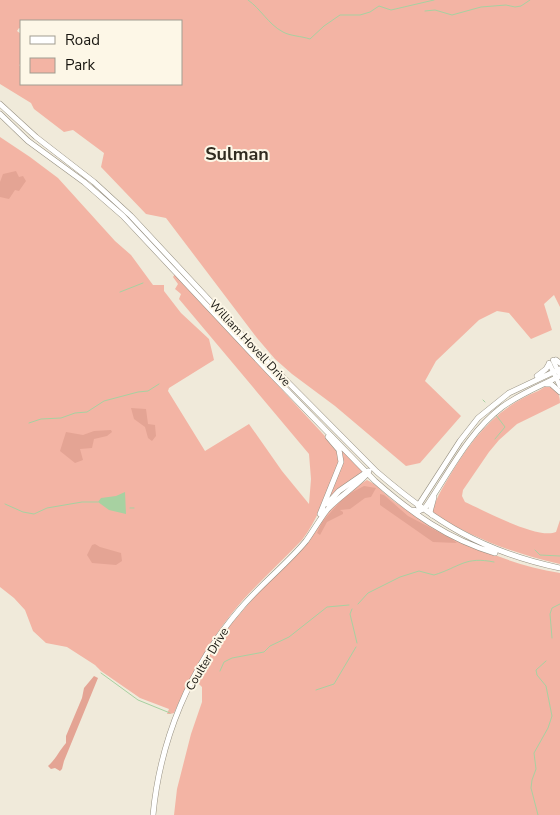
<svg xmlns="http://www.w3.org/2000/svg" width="560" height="815" font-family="'Nunito Sans',sans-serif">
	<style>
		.green { fill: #f3b4a4; fill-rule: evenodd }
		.forest { fill: #e4a494 }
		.water { fill: #a7d1a1 }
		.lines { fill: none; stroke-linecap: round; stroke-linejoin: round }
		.stream { stroke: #a7d1a1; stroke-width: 1 }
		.secondary-casing { stroke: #969082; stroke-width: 5.5 }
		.primary-casing { stroke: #969082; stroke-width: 6 }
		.secondary { stroke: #fff; stroke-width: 4.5 }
		.primary { stroke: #fff; stroke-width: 5 }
		.labels { text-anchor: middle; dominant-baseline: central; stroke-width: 4; stroke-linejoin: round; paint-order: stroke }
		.street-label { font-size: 12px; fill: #171510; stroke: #fdf7e7 }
		.district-label { font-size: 18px; font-weight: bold; fill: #312c20; stroke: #fdf7e7 }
	</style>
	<rect width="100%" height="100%" fill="#f0eada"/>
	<path class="green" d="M0,0h560v307l-6,-12 -10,9 8,26 -21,9 -22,-26 -12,-2 -18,9 -43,41 -11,20 36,35 -41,47 -14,3 -71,-60 -43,-32 -17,-15 -18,-21 -91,-120 -20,-4 -45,-47 3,-14 -31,-23 -9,2 -30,-23 -3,-6 -31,-19zM21,21h160v63h-160v-17l-2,-2 2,-1v-30l-4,-3 2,-3 2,1z
		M0,137l30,20 28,21 57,63 16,14 22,30h11v6l17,22 28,26 5,21 -45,28 -1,3 37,60 44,-27 33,47 27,33 2,-25 -2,-25 -130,-155 2,-5 -6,-5 3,-5 -5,-7 2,-3 160,173 5,12c-11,28 -20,57 -38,81 -20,21 -41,40 -60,61 -29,33 -50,72 -68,112l-4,1h-3l2,-5 -29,-11 -39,-27 -6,-6 -28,-18 -21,-4 -13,-12 -8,-21 -11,-12 -14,-11z
		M548,385c9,4 12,9 12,18l-43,21 -18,16 -10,12 -26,38 -1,6 3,6c18,8 73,38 91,30l4,-12v44c-48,-11 -85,-25 -128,-51 3,-12 8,-21 14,-31 24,-41 48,-73 92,-91 4,-2 6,-4 10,-6z
		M341,448l22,23 -35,28 15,-37z
		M367,480c13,6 21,19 34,26 52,31 97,57 159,67v242h-386l3,-26 14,-55 11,-32v-15l-6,-6 1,-5 22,-38 110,-127 25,-23z"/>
	<path class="forest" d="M16,171l3,6 4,-1 3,5 -7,10 -4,-1 -6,9 -9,-2v-15l3,-8z
		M131,408l15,1 2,15 7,1 1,11 -4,5 -4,-3 -3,-11 -11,-8z
		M111,430l1,2 -5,4 -13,3 -2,9 -12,1 3,11 -8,3 -15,-12 6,-19 17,3 11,-4z
		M364,486l12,2 -5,9 -6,1 -15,11 -10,1 3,2v2l-16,8 -7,13 -3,-2 5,-11 23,-26z
		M380,494l4,1 24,21 44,23 5,4 -24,-1 -53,-37z
		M95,544l5,3 21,6 1,8 -6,4 -24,-2 -5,-8 5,-10z
		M94,676l4,2 -34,83 -2,8 -2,2 -5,-3 -4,1 -3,-3c8,-7 11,-15 18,-23v-7l16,-38 2,-10z"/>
	<path class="water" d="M125,492l1,22 -17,-4 -11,-8 3,-4 15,-2z"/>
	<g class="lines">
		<path class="stream" d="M248,0c13,9 20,24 35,32 7,4 18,4 27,7l14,-13 16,-11h20l10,-3 9,-6 12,4 43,-10
			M425,11l10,-1 17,5 29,-8 25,-2 9,2 6,-1 9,-6
			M120,292l23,-9
			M483,400l2,2
			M29,423l12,-4 20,-1 14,-5 12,-1 17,-11 34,-9 10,-1 11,-7
			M495,439l10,-12 -9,-12
			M5,504l18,8 11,2 13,-6 35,-6h16
			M130,508h4
			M535,550l5,5 20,1
			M358,604l10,-11 32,-16 19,-6 15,4c26,-8 31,-19 60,-13
			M352,609l-2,5 7,29
			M552,638l-2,-24 2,-6 8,-4
			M220,671l4,-9 8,-4 32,-6 6,-6 19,-9 38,-30 22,-2
			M101,673l37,27 32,13
			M316,690l18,-6 22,-37
			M538,815l-7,-27 1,-8 4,-11 -2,-16 14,-25 4,-12 -6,-30 -9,-11 -1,-5 10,-9"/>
		<g class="secondary-casing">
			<path id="secondary" d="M553,360l6,13
				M549,363l11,23"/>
		</g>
		<g class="primary-casing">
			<path id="primary" d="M0,104l36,33 58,45 37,34 121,130 125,126c58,50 106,80 183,96
				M0,114l28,27 56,41 39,34 146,156 106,109c35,31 74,59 120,72
				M556,360l4,3
				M537,376l9,-7 3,-5
				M546,384h5l9,8
				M327,504l12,-13 29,-20
				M418,506l42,-65 18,-23 31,-25 51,-24
				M411,510l8,1 6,-3c24,-35 43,-75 77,-101 18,-13 38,-21 58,-31
				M320,514l21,-52 -2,-12 -11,-13
				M432,515l-2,-3 4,-15
				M153,815c7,-75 37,-148 87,-206 20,-24 46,-44 66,-68 7,-10 14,-22 21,-31 10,-12 38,-30 42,-39"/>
		</g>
		<use href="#secondary" class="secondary"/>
		<use href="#primary" class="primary"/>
	</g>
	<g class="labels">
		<g class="street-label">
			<text transform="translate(250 343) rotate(47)">William Hovell Drive</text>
			<text transform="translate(207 659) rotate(-59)">Coulter Drive</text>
		</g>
		<g class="district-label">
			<text x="237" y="154">Sulman</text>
		</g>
	</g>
	<rect x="20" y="20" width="162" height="65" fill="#fdf7e7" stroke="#a19d91"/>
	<rect x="30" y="36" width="25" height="8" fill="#ffffff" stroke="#a19d91"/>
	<text x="65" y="45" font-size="15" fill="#171510">Road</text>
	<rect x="30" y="58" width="25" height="15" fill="#f3b4a4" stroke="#a19d91"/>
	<text x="65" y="70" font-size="15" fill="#171510">Park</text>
</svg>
